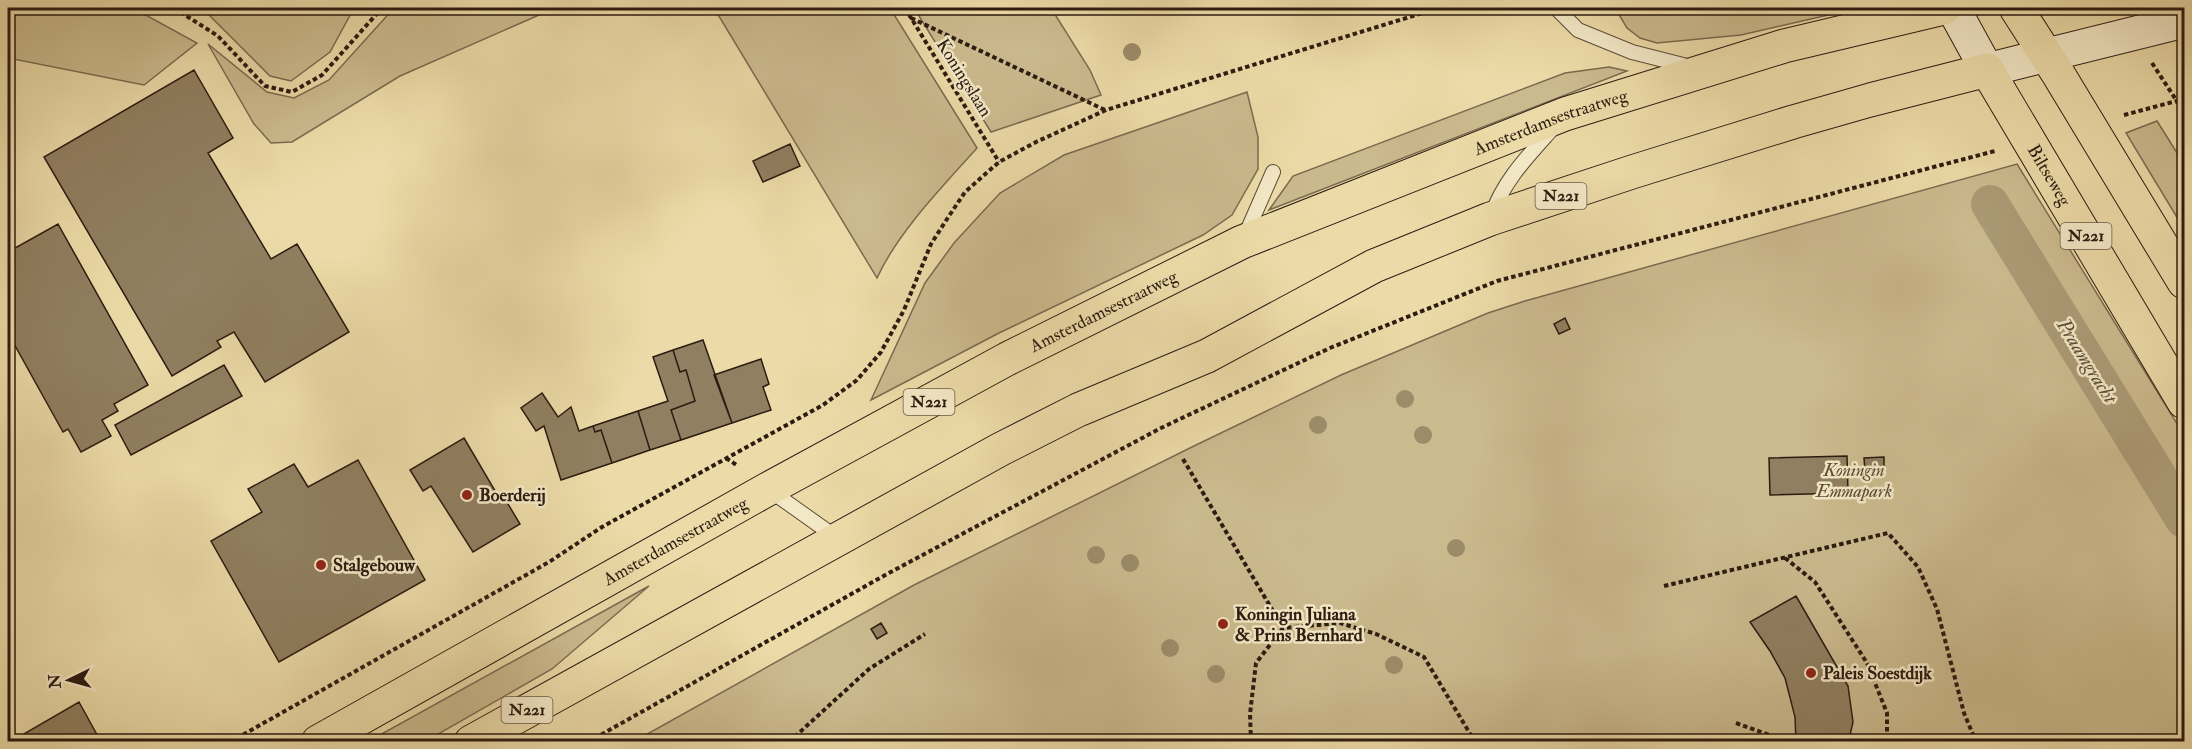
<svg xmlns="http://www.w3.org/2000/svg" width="2192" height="749" font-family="'IM FELL Double Pica',serif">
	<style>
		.green { fill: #cbba8e; stroke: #7c6a50; stroke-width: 1.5 }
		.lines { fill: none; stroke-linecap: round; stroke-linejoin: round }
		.canal { stroke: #ab9a75; stroke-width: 38 }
		.building { fill: #907f60; stroke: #2c1b11; stroke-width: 1.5 }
		.service-casing { stroke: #5c4b37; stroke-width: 16 }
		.secondary-casing { stroke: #2c1b11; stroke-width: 35 }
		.primary-casing { stroke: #2c1b11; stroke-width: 35 }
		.path { stroke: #2c1b11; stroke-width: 4; stroke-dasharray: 4.5 3; stroke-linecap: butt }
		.service { stroke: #f3e8c6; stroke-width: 14 }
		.secondary { stroke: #f3e8c6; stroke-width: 33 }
		.primary { stroke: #ecdba8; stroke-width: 33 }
		.tree { fill: #9d8c69 }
		.poi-dot { fill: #8f2418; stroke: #f3e8c6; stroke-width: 2 }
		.labels { text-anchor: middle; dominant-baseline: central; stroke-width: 5; stroke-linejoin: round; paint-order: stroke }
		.shield { fill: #f3e8c6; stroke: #685847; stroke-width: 1.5 }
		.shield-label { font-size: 16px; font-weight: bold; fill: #2c1b11 }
		.street-label { font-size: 18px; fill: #2c1b11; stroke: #f3e8c6 }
		.park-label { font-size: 18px; font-style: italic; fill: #5c4b36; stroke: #f3e8c6 }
		.poi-label { font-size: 18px; font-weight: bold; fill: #2c1b11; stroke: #f3e8c6; text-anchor: start }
		.water-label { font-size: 20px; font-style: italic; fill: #5f4e39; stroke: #f3e8c6 }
	</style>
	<rect width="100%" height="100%" fill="#ecdba8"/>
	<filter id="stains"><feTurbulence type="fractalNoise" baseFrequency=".00333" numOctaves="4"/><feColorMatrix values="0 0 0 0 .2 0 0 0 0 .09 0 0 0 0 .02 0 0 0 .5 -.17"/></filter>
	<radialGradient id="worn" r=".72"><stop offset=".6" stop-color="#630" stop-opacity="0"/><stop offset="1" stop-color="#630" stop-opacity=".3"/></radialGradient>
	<path class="green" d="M8,8h125l64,35 -53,42 -136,-27z
		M202,8h152l-24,44 -39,29 -21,-5z
		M394,8h161l-155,68 -108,66 -21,1 -17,-19 -46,-80 59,48 27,6 35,-18z
		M714,8h176l87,140c-34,38 -79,84 -100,130z
		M914,8h137l39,62 11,25 -110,37z
		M1615,8h236l-5,3 -105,24 -84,8 -17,-5 -13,-10z
		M1609,67l18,4 -358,139 24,-34 272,-103z
		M1247,92l11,45v32l-26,46 -29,20 -204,98 -128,67 54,-117 29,-40 46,-50 64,-38z
		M2157,121l27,43v65l-58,-96z
		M2017,164l167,271v306l-1551,1 281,-157 282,-140 145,-70 147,-62 37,-12z
		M649,586l-97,83 -126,72h-57z"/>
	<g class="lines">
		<path class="canal" d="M1990,204l194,315"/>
	</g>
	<path class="building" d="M194,70l39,68 -25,15 63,106 26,-15 52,88 -84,50 -31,-50 -17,9 4,6 -49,29 -128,-219z
		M790,144l10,22 -37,16 -10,-21z
		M58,224l90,161 -34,19 4,7 -16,9 9,16 -30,16 -13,-23 -5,3 -55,-99v-81z
		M1565,318l5,11 -11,5 -5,-10z
		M703,340l29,83 -51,17 -10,-30 24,-9 -9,-31 -6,2 -7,-22z
		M673,350l7,22 6,-2 9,31 -24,9 10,30 -31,10 -12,-39 30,-10 -15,-44z
		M761,359l8,25 -6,3 8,23 -39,13 -18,-48z
		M224,365l18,31 -111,59 -16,-30z
		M542,393l16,24 13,-10 8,24 14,-5 2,6 6,-2 11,33 -51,17 -17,-54 -8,5 -15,-23z
		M638,411l12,39 -38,13 -11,-33 -6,2 -2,-6z
		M464,438l34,58 4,-2 18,30 -47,28 -42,-66 -8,5 -13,-21z
		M1847,456l1,37 -78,2 -1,-37z
		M1884,457v13l-19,1 -1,-13z
		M358,460l67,120 -146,82 -68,-121 51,-29 -14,-23 46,-25 14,23z
		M1796,596l52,90 5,36 -3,13 20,7h-74l-1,-25 -10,-39 -15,-27 -20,-29z
		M881,623l6,10 -10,6 -6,-10z
		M79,702l22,40h-91z"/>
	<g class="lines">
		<g class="service-casing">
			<path id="service" d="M1556,8l22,22 54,22 59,15
				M1491,217c12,-36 37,-61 62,-89
				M1245,236l28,-64
				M768,489l69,49"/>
		</g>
		<g class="secondary-casing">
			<path id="secondary" d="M1953,8l34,62 197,-49"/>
		</g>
		<g class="primary-casing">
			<g id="primary">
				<path d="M2016,8l41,64 127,210"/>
				<path id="s1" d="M318,742l450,-253 239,-130 235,-117 323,-128 219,-68 160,-38"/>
				<path id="s2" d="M471,742l530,-293 77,-39 129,-54 167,-90 116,-47 142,-47 161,-50 77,-22 117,-30 197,332"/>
			</g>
		</g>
		<path class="path" d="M174,8l44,28 47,50 27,6 30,-17 60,-67
			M905,8l94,154
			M911,18l194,92
			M2152,63l32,49
			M2124,115l60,-16
			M726,458l12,8
			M1183,459l100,169
			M1785,558l30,24 52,81 20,50v29
			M1664,586l224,-53 30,34 19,42 27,104 12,29
			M1736,723l53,19
			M230,742l319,-180 53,-35 221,-122 34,-25 24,-28 23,-42 27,-66 16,-25 18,-27 34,-30 37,-20 70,-32 333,-102
			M588,742l299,-168 274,-146 169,-80 167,-67 498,-130
			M789,742l80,-73 56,-35
			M1251,742l-1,-28 6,-51 27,-35 57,-5 36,11 48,23 51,85"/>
		<use href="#service" class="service"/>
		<use href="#secondary" class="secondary"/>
		<use href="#primary" class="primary"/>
	</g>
	<g class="tree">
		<circle cx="1132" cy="52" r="9"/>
		<circle cx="1405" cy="399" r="9"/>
		<circle cx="1318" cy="425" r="9"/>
		<circle cx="1423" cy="435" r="9"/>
		<circle cx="1456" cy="548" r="9"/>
		<circle cx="1096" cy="555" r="9"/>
		<circle cx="1130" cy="563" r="9"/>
		<circle cx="1170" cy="648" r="9"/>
		<circle cx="1394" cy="665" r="9"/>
		<circle cx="1216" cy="674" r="9"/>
	</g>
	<g class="poi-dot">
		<circle cx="467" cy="495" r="6"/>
		<circle cx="321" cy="565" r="6"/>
		<circle cx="1223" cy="624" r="6"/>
		<circle cx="1811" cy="673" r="6"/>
	</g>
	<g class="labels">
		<g class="shield">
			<rect x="1535.5" y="183" width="51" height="26" rx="4.5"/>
			<rect x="2060.5" y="223" width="51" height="26" rx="4.5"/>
			<rect x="903.5" y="389" width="51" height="26" rx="4.5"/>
			<rect x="501.5" y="697" width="51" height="26" rx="4.5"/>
		</g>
		<g class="shield-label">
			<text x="1561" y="196">N221</text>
			<text x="2086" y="236">N221</text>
			<text x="929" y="402">N221</text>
			<text x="527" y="710">N221</text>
		</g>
		<g class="street-label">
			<text transform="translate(964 78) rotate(58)">Koningslaan</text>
			<text stroke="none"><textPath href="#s1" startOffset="1382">Amsterdamsestraatweg</textPath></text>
			<text stroke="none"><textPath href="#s2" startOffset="1788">Biltseweg</textPath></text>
			<text stroke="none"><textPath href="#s1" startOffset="896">Amsterdamsestraatweg</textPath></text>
			<text stroke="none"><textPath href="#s1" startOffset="410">Amsterdamsestraatweg</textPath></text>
		</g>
		<g class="park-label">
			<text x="1854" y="470">Koningin<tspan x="1854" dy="21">Emmapark</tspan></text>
		</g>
		<g class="poi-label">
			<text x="479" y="495">Boerderij</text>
			<text x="333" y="565">Stalgebouw</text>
			<text x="1235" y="614">Koningin Juliana<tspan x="1235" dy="21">&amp; Prins Bernhard</tspan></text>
			<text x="1823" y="673">Paleis Soestdijk</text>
		</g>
		<g class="water-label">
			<text transform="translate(2087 361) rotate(58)">Praamgracht</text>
		</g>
	</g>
	<rect width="2192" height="749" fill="none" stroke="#ecdba8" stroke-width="30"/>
	<rect x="9" y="9" width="2174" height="731" fill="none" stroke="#2c1b11" stroke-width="3"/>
	<rect x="15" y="15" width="2162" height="719" fill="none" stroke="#2c1b11" stroke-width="1.5"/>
	<g transform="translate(69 680) rotate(265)" stroke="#f3e8c6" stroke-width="4.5" paint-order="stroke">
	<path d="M0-4.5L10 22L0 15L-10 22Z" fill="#2c1b11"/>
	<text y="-9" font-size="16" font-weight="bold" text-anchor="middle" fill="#2c1b11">N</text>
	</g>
	<rect width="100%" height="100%" filter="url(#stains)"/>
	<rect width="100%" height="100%" fill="url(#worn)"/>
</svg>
